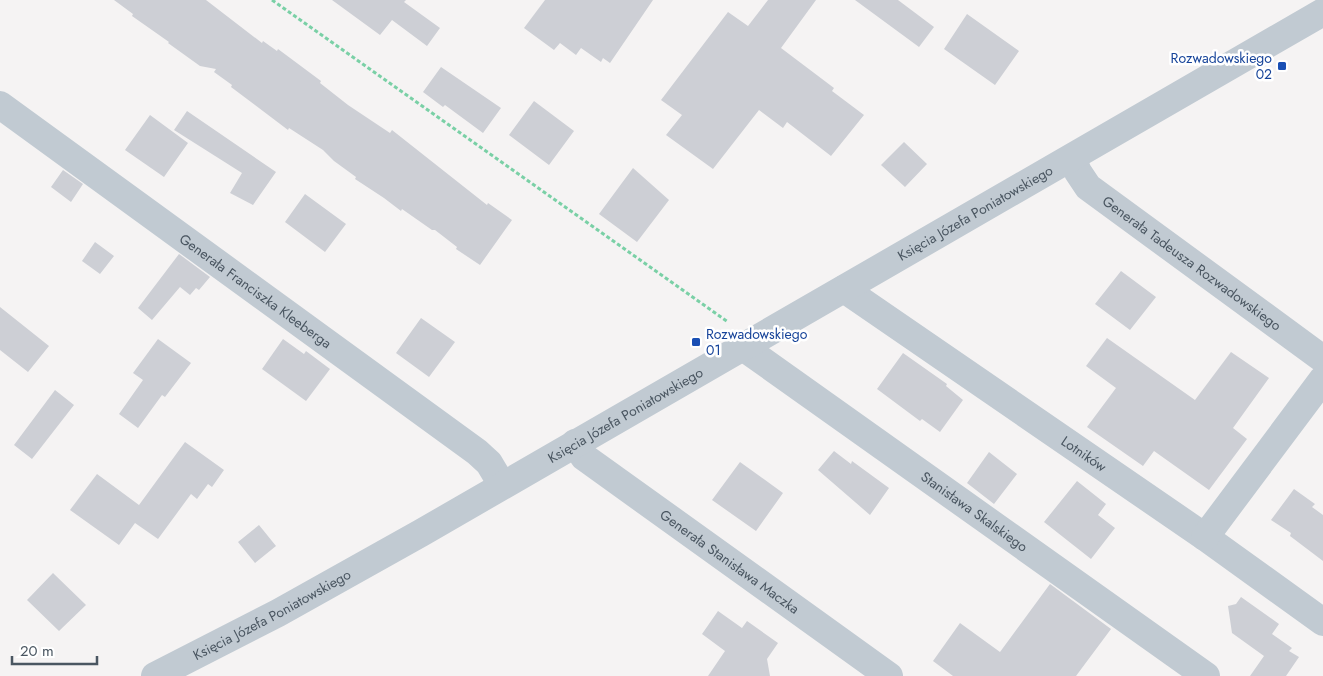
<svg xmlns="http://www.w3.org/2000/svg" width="1323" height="676" font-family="Jost,sans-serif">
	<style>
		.building { fill: #cdcfd5 }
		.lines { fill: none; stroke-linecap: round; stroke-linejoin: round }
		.path { stroke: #7ad0a6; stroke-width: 3; stroke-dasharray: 4 2.5; stroke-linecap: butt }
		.minor { stroke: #c1cad2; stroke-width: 28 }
		.transit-dot { fill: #1a4fb4; stroke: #fff; stroke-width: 2 }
		.labels { text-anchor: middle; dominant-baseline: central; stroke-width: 5; stroke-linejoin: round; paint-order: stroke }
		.transit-label { font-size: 14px; fill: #164399; stroke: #fff; text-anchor: end }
		.street-label { font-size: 14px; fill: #4a5661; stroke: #fff }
	</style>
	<rect width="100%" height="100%" fill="#f5f3f3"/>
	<path class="building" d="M114,0h92l56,43 1,-2 14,10 1,-2 43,32 -1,2 28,22 42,28 2,-3 95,75 1,-2 24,17 -32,45 -24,-16 1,-2 -22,-17h-3l-30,-21 -1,2 -17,-13 -29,-19 1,-2 -22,-16 -11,-11 -34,-22 -1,2 -57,-43 1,-2 -18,-13 2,-3 -16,-3 -32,-23 1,-1 -37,-26 1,-2z
		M332,0h74l-2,2 36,26 -13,18 -35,-26 -12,15z
		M545,0h108l-43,63 -7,-5 -2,4 -20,-14 -5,7 -16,-12 -6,7 -30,-22z
		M768,0h48l-35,48 53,40 -2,3 32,24 -33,41 -44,-34 -4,6 -24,-18 -46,59 -47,-34 16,-20 -21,-15 67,-88 20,14z
		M855,0h43l36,27 -15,20z
		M967,14l52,37 -24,34 -51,-36z
		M441,67l60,41 -18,25 -38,-28 -2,2 -20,-15z
		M534,101l40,30 -25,34 -40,-30z
		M187,111l89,61 -23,33 -23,-12 12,-20 -68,-43z
		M150,115l38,28 -24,34 -39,-27z
		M904,142l23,22 -22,23 -24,-22z
		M633,168l36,32 -32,42 -38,-28z
		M63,170l20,14 -12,18 -20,-15z
		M305,194l41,30 -21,28 -40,-30z
		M95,242l19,14 -14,18 -18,-13z
		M179,254l31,23 -11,13 -3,-2 -6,7 -10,-8 -28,33 -14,-12z
		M1121,271l35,26 -26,33 -35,-26z
		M0,307l49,39 -21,26 -28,-22z
		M421,318l34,24 -26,35 -33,-24z
		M1107,338l88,62 36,-48 38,26 -36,50 14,11 -38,51 -55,-39 -11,15 -56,-39 29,-39 -30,-22z
		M158,339l33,24 -26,34 -3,-2 -24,33 -19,-14 24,-34 -10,-7z
		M283,339l21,15 2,-3 24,18 -24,32 -44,-32z
		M903,353l44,31 -1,2 17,14 -23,32 -18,-13 -2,2 -43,-32z
		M55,390l19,15 -42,54 -18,-14z
		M185,442l39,28 -12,17 -4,-3 -11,15 -6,-5 -33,45 -23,-16 -16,22 -49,-35 27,-36 42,31z
		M834,451l17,13 1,-3 37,27 -19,27 -52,-45z
		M989,452l28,22 -23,30 -27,-21z
		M740,462l43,31 -27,38 -44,-31z
		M1077,481l29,23 -8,11 17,13 -24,31 -47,-37z
		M1294,489l21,15 -3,3 11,8v46l-33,-25 1,-3 -20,-13z
		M259,525l17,21 -21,17 -17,-21z
		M53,573l33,32 -27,26 -32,-31z
		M1050,584l61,45 -35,47h-123l-20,-15 27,-38 40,29z
		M1241,597l38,27 -7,10 20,14 -3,3 10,6 -13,19h-36l14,-20 -32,-23 -4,-27 8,-2z
		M718,611l24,17 5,-7 31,22 -11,16 3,17h-62l17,-25 -23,-17z"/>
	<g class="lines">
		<path class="path" d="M272,0l456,322"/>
		<g class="minor">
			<path id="s1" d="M0,105l477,347 12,11 13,22"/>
			<path id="s2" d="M1072,158l6,14 10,15 235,172"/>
			<path id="s3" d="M844,289l361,248 118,85"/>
			<path id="s4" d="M743,347l463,329"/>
			<path id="s5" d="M575,443l9,14 305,219"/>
			<path d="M1205,537l118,-158"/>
			<path id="s6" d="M155,676l123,-63 143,-80 902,-521"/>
		</g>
	</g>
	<g class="transit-dot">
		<rect x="1277" y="61" width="10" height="10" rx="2.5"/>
		<rect x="691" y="337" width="10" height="10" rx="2.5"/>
	</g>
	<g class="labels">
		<g class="transit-label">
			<text x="1272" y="58">Rozwadowskiego<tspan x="1272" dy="16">02</tspan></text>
			<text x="706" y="334" text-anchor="start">Rozwadowskiego<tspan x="706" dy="16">01</tspan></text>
		</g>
		<g class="street-label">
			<text stroke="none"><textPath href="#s6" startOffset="942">Księcia Józefa Poniatowskiego</textPath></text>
			<text stroke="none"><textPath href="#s2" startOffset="162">Generała Tadeusza Rozwadowskiego</textPath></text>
			<text stroke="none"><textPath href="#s1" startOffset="316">Generała Franciszka Kleeberga</textPath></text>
			<text stroke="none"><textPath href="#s6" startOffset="538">Księcia Józefa Poniatowskiego</textPath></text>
			<text stroke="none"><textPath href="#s3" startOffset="291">Lotników</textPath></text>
			<text stroke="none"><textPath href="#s4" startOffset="284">Stanisława Skalskiego</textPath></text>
			<text stroke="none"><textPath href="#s5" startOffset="196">Generała Stanisława Maczka</textPath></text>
			<text stroke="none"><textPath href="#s6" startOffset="132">Księcia Józefa Poniatowskiego</textPath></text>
		</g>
	</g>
	<path d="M12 656v8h85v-8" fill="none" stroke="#4a5661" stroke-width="2.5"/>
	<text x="20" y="656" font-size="15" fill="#4a5661" stroke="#ffffff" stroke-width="4" paint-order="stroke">20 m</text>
</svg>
